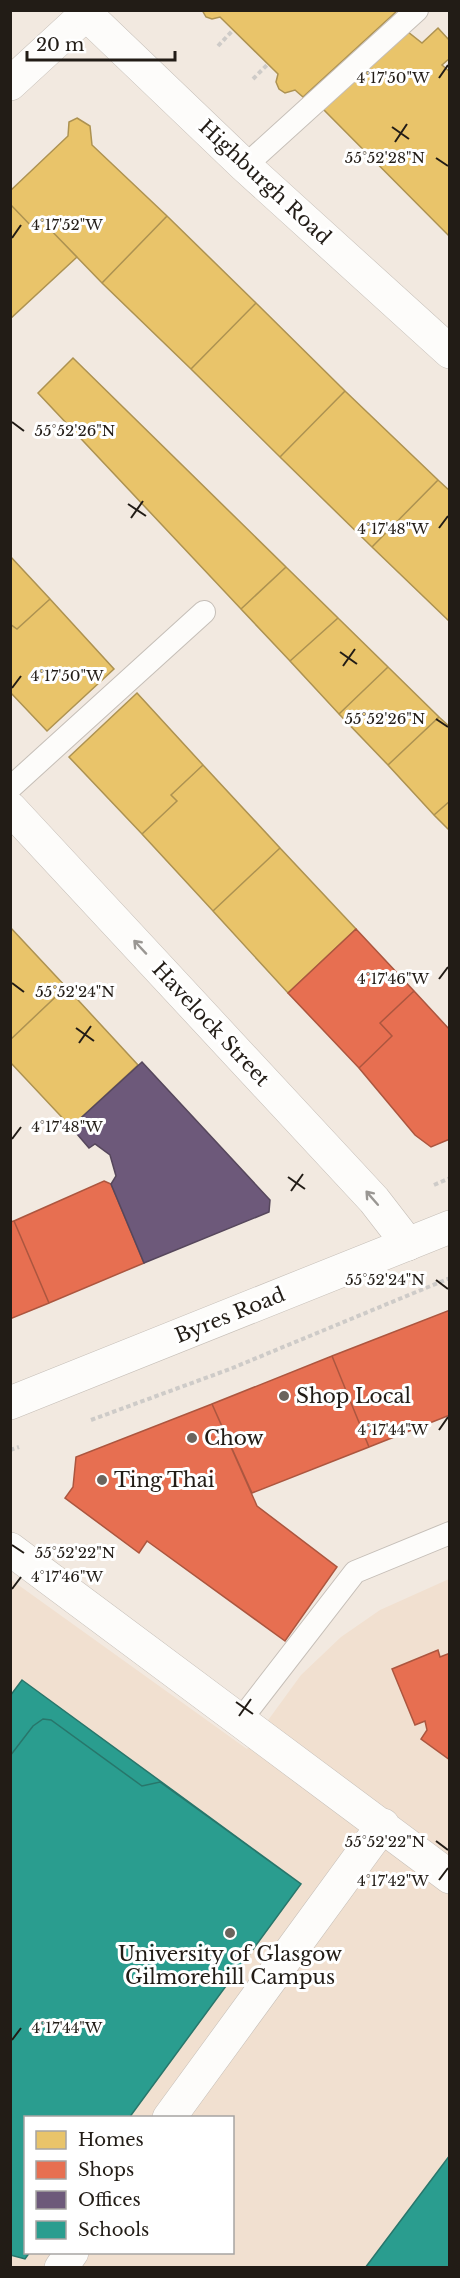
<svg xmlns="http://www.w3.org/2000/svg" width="460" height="2278" font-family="'Libre Baskerville',serif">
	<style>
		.built { fill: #f1e0d0; fill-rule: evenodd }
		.homes { fill: #e9c46a; stroke: #ad9251; stroke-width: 1.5 }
		.shops { fill: #e76f51; stroke: #ac563f; stroke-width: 1.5 }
		.offices { fill: #6d597a; stroke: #56475c; stroke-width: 1.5 }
		.schools { fill: #2a9d8f; stroke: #28766b; stroke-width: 1.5 }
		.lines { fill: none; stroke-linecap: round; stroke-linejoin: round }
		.lane-casing { stroke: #c5beb7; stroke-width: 24 }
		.street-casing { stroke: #c5beb7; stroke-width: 34 }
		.secondary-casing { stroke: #c5beb7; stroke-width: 34 }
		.path { stroke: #cecbc8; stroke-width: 4; stroke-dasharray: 4.5 3; stroke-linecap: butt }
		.lane { stroke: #fdfcfa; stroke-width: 22 }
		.street { stroke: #fdfcfa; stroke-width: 33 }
		.secondary { stroke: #fdfcfa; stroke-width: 33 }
		.oneway { stroke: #9a9793 }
		.ticks { fill: none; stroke: #221c16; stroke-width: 2 }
		.poi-dot { fill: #6b645d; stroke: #fff; stroke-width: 2 }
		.labels { text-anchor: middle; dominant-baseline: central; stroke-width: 6; stroke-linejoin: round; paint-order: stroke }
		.street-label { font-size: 20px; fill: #221c16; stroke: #fff }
		.poi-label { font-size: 20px; fill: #221c16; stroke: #fff; text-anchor: start }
		.ticks-label { font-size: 15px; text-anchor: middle; fill: #221c16; stroke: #fff; stroke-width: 6; stroke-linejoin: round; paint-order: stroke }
	</style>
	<rect width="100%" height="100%" fill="#f2e9e0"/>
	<path class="built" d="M10,1579l237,170 54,-74 40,-38 39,-27 69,-31v688h-438zM26,2118h206v134h-206z"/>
	<path class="homes" d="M398,10l-95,87 -8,-7 -10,3 -6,-4 -3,-7 2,-8 -3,-3 -55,-54 -8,2 -6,-2 -4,-7z
		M438,28l12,13v17l-8,7 8,7v165l-128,-129 86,-76 14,11z
		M77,118l13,8 2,19 75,71 -65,67 -59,-61 -8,8 -25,-26v-13l58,-55 1,-14z
		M10,204l25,26 8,-8 34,35 -67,62z
		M167,216l89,87 -65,66 -89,-86z
		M256,303l89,88 -65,66 -89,-88z
		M73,358l213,209 -45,42 -203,-216z
		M345,391l93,89 -66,67 -92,-90z
		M438,480l12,11v131l-78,-75z
		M10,556l40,43 -33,30 -7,-5z
		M286,567l52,51 -48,43 -49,-52z
		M50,599l64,70 -67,62 -37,-39v-68l7,5z
		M338,618l50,49 -49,47 -49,-53z
		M388,667l51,50 -51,48 -49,-51z
		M137,693l66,72 -32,30 6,6 -35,33 -73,-77z
		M439,717l11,10v74l-16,14 -46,-50z
		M203,765l77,83 -67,63 -71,-77 35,-33 -6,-6z
		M450,801v30l-16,-16z
		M280,848l76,81 -68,64 -75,-82z
		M10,927l56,60 -56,53z
		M66,987l72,78 -67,62 -61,-65v-22z"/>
	<path class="shops" d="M356,929l58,62 -34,32 12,13 -33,32 -71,-75z
		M414,991l36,39v109l-19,8 -16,-12 -56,-67 33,-32 -12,-13z
		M104,1181l7,3 33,79 -95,40 -35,-82z
		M14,1221l35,82 -39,16v-97z
		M450,1310v105l-81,32 -37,-91z
		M332,1356l37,91 -117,46 -40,-89z
		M212,1404l45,102 80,61 -52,74 -138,-100 -8,12 -74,-55 8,-11 3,-30z
		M438,1650l2,7 10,-4v107l-29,-21 6,-9 -2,-9 -10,4 -23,-56z"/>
	<path class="offices" d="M142,1062l128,138 -1,12 -125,51 -33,-79 5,-8 -6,-21 -15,-11 -6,4 -18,-21z"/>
	<path class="schools" d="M22,1680l279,204 -172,234h-103v134h4l-5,7 -15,-4v-559z
		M43,1719l8,1 91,66 18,-4 141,102 -172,234h-103v134h4l-5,7 -15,-4v-499l23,-30z
		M450,2155v113h-85z"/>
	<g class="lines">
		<g class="lane-casing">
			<path id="lane" d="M245,166l172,-156
				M10,788l194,-176
				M239,1722l116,-150 95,-39"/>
		</g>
		<g class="street-casing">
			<path id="street" d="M10,84l76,-70
				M10,808l364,392 34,44
				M10,1549l440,328
				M169,2118l214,-293
				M61,2268l11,-16"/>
		</g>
		<g class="secondary-casing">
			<path id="secondary" d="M82,10l163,156 205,186
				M10,1403l440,-176"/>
		</g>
		<path class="path" d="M218,46l15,-16
			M253,79l15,-15
			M434,1185l16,-7
			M91,1420l139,-51 220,-91
			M10,1450l9,-3"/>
		<use href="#lane" class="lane"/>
		<use href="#street" class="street"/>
		<use href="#secondary" class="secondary"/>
	</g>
	<defs><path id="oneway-shaft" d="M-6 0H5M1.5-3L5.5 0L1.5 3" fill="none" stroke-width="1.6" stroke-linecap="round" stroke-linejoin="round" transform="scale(1.5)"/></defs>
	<g class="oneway">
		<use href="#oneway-shaft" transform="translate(140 947) rotate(-133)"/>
		<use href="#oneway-shaft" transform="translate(372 1198) rotate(-131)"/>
	</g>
	<path class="ticks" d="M439,78l9,-13M392,127l17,12M395,142l12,-18M436,158l12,8M12,238l9,-13M12,422l12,9M128,504l18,12M131,518l12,-17M439,528l9,-12M340,652l17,12M343,666l12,-17M12,688l9,-12M436,719l12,8M439,979l9,-12M12,983l12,9M76,1028l18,13M79,1043l12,-17M12,1139l9,-12M288,1177l17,12M291,1191l12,-17M436,1280l12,9M439,1430l9,-13M12,1545l12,8M12,1589l9,-12M236,1702l17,12M239,1716l12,-17M436,1841l12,9M439,1880l9,-12M12,2040l9,-12"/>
	<g class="poi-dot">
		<circle cx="284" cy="1396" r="6"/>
		<circle cx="192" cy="1438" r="6"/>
		<circle cx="102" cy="1480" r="6"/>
		<circle cx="230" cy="1933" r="6"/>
	</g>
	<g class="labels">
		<g class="street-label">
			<text transform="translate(265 182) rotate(43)">Highburgh Road</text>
			<text transform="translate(211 1024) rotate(47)">Havelock Street</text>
			<text transform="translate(230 1315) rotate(-22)">Byres Road</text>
		</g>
		<g class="poi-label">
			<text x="296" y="1396">Shop Local</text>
			<text x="204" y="1438">Chow</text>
			<text x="114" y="1480">Ting Thai</text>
			<text x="230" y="1954" text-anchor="middle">University of Glasgow<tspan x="230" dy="23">Gilmorehill Campus</tspan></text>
		</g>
	</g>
	<g class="ticks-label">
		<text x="393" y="83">4°17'50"W</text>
		<text x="385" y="163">55°52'28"N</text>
		<text x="67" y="230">4°17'52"W</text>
		<text x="75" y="436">55°52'26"N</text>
		<text x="393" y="534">4°17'48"W</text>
		<text x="67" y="681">4°17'50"W</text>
		<text x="385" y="724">55°52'26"N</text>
		<text x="393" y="984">4°17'46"W</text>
		<text x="75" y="997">55°52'24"N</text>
		<text x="67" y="1132">4°17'48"W</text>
		<text x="385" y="1285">55°52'24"N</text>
		<text x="393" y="1435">4°17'44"W</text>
		<text x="75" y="1558">55°52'22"N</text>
		<text x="67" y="1582">4°17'46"W</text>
		<text x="385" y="1847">55°52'22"N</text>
		<text x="393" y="1886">4°17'42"W</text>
		<text x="67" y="2033">4°17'44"W</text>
	</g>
	<rect width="460" height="2278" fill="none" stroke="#221c16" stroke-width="24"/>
	<rect x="24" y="2116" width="210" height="138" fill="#ffffff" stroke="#a7a4a2" stroke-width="1.5"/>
	<rect x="36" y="2131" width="30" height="18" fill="#e9c46a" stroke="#a7a4a2" stroke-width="1.5"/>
	<text x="78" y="2146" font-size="18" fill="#221c16">Homes</text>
	<rect x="36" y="2161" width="30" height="18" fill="#e76f51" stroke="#a7a4a2" stroke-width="1.5"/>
	<text x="78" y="2176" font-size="18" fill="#221c16">Shops</text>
	<rect x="36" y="2191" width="30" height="18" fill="#6d597a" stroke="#a7a4a2" stroke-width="1.5"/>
	<text x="78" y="2206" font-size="18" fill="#221c16">Offices</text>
	<rect x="36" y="2221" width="30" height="18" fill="#2a9d8f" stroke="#a7a4a2" stroke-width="1.5"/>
	<text x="78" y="2236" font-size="18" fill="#221c16">Schools</text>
	<path d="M27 51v9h148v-9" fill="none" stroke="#221c16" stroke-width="3"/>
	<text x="36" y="51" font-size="18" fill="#221c16" stroke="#ffffff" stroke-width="4.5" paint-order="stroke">20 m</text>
</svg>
